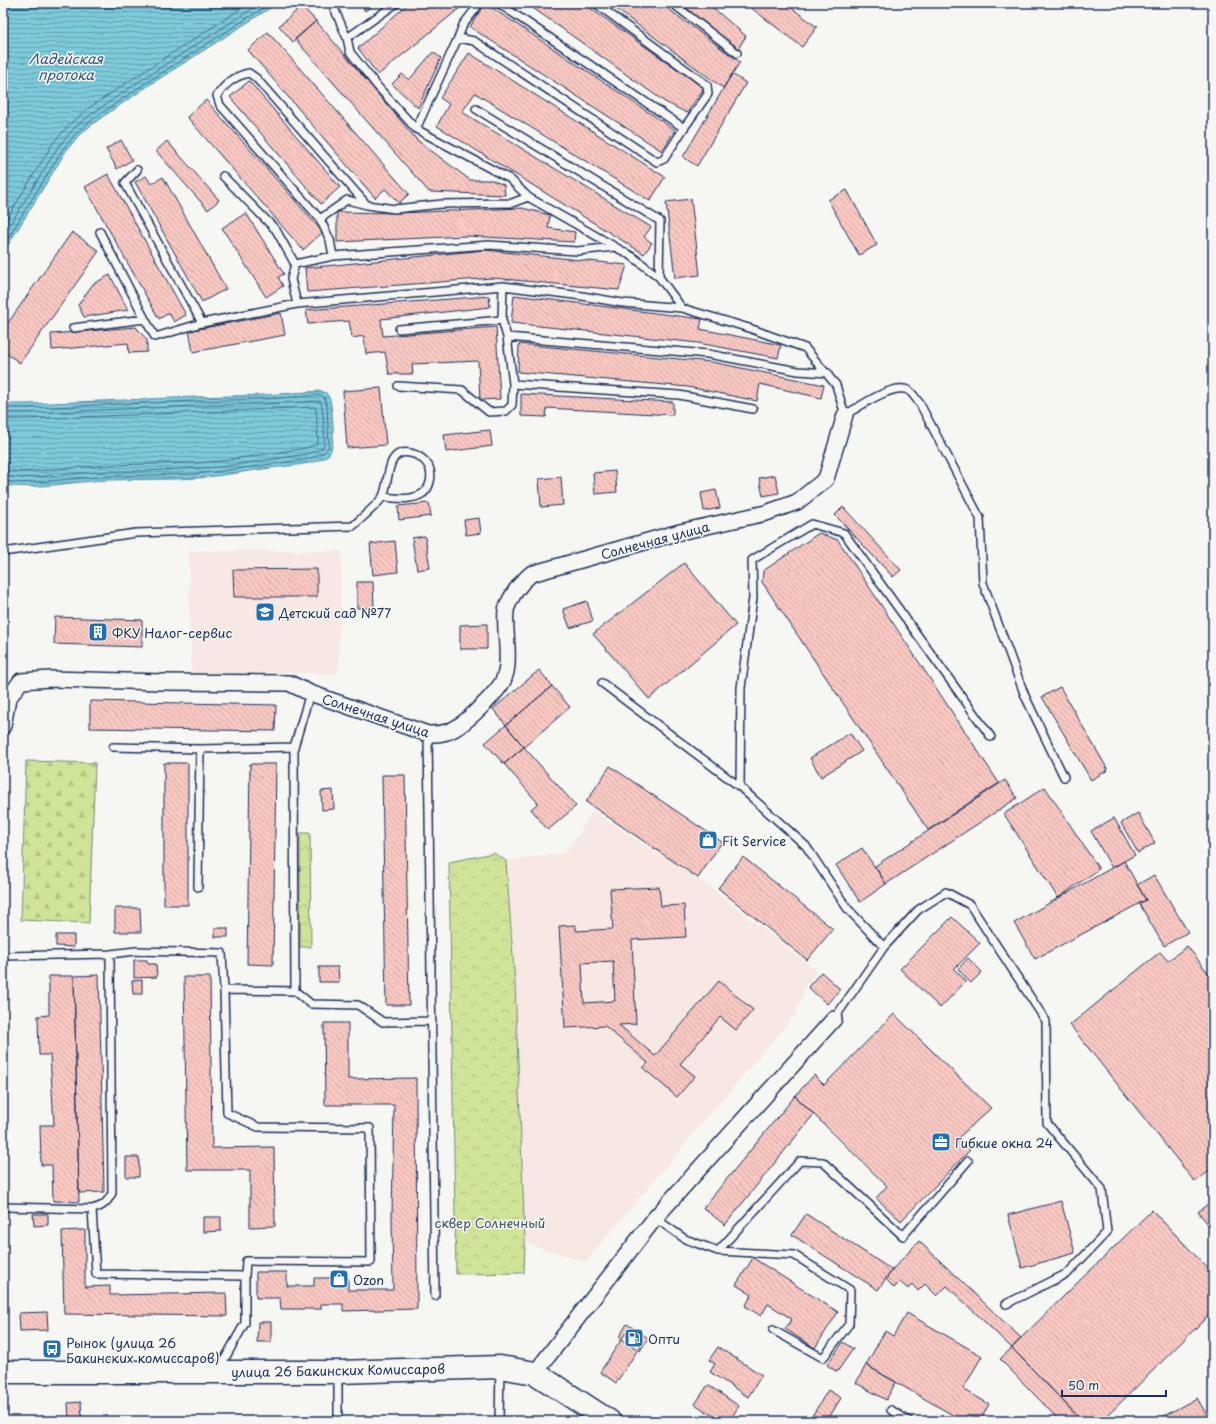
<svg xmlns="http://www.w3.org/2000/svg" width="1216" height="1424" font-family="'Playpen Sans',sans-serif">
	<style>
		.built { fill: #f7e8e3 }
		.forest { fill: url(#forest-firs); stroke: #758a7c }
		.park { fill: url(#park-crowns); stroke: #758a7c }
		.water { fill: url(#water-rules); stroke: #568ca9 }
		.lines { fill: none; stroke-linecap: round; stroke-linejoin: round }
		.shore { stroke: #426d90; stroke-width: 1 }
		.building { fill: url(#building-back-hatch); stroke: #1b2f5e; fill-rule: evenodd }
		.lane-casing { stroke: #1b2f5e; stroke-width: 10 }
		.street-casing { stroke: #1b2f5e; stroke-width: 18 }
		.primary-casing { stroke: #1b2f5e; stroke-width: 25 }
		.lane { stroke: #f6f6f2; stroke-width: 7 }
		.street { stroke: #f6f6f2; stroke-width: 15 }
		.primary { stroke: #f6f6f2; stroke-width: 22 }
		.labels { text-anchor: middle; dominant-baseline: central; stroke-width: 3; stroke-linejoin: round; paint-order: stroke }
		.street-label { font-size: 13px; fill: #1b2f5e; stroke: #f6f6f2 }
		.poi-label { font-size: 13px; fill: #1b2f5e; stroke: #f6f6f2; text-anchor: start }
		.park-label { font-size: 13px; fill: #3f536a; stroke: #f6f6f2 }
		.water-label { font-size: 14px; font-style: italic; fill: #34567d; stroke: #f6f6f2 }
	</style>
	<defs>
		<pattern id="forest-firs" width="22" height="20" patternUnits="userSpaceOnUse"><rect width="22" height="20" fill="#cfe499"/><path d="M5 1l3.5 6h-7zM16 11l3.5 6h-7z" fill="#b1c486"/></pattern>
		<pattern id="park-crowns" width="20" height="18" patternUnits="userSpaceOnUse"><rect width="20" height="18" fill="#cfe499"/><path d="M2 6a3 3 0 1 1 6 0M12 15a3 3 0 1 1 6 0" fill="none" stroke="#b1c486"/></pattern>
		<pattern id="water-rules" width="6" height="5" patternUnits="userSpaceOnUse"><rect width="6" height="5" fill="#7dcadb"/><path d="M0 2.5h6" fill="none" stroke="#66a4b5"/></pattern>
		<pattern id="building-back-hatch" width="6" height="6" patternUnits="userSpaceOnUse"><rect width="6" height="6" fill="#f8c8c1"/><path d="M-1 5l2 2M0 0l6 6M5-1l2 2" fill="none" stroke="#d4aca8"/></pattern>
	</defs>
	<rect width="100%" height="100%" fill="#f6f6f2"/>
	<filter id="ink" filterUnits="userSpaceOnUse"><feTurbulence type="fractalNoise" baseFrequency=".025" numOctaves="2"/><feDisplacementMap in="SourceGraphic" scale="8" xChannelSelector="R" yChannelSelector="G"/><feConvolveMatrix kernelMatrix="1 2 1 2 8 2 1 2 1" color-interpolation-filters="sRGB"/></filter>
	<g filter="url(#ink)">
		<path class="built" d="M189,551h153l-4,122h-147z
			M593,811l114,74 110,86 -11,14 -10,28 -211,249 -60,-19 -10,-259 -9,-123 60,-8z"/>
		<path class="forest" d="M26,761l69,2 -6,160 -68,-3z"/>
		<path class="park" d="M300,833h10l1,114h-11z
			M494,853l12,8 9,123 10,259 -1,30 -68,1 -7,-412z"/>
		<path class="water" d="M3,3h275l-127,81 -53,36 -18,14 -14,17 -63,102z
			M321,391l5,2 4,6c2,11 7,48 -2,56 -11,10 -43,11 -58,13 -24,3 -48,8 -73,10 -29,2 -59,1 -88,2 -35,1 -71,10 -106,5v-81h25l168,-7 69,-2z"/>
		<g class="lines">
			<path class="shore" d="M3,225l50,-82 18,-20 18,-15 54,-36 107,-69
				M3,236l55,-89 17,-20 18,-14 53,-36 115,-74
				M3,246l60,-97 15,-18 18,-14 53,-36 122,-78
				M3,408h25l168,-7 69,-2 56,-4 3,2 3,10 2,40 -6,6 -14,6 -87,12 -26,3 -87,2 -87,7 -19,-2
				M3,413h25l168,-7 69,-2 54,-3 2,1c2,8 5,39 2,46l-16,6 -86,13 -76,4h-36l-87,7 -19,-2
				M3,419h25c96,-4 191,-7 286,-12l2,2 2,30 -1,5 -11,4 -85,13 -25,2 -87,2 -87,7 -19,-2"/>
		</g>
		<path class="building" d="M360,3h16l-11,8z
			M409,3h57l-88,72 -20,-27z
			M485,3l190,127 -13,21 -192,-124z
			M526,3h57l121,85 -17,25 -22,-11z
			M608,3h52l80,59 -17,26z
			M680,3h27l39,33 -8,13z
			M745,3h40l32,24 -15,20z
			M302,6l14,15 -23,21 -14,-16z
			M316,21l101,119 53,40h22l12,5 1,10 -76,-3 -134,-153z
			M268,32l141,162 -10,9 -14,-14 -10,9 -127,-148z
			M433,52l8,6 -23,50 -26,-24 10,-10 7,6z
			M469,53l196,124 -15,24 -175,-108 -13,19 189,115 -7,10 8,6 -8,11 -207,-128 12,-22 -9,-6z
			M732,74l14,9 -49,83 -14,-9z
			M249,81l91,106 -19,17 -91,-107z
			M206,100l117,132 -20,18 -116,-133z
			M121,140l11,20 -15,9 -11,-20z
			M167,141l52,59 -11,10 -52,-59z
			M108,174l78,141 -12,7 -5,-9 -10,6 -74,-132z
			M146,176l5,8 12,-7 63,112 -24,13 -67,-120z
			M847,190l30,55 -18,10 -31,-55z
			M691,199l9,76 -25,3 -9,-76z
			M522,208l28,7 -2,13 27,4 -1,10 -107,-6 -130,6v-30l60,1z
			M246,213l38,61 -6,3 5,9 -17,11 -44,-69z
			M72,232l27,19 -79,112 -17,-12v-21z
			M485,250l142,15 -8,25 -126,-12 -186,14 -2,-24z
			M110,275l18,35 -44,7 -6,-12 15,-21z
			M514,295l188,24 -2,10 81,16 -3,13 -80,-15 -187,-20z
			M489,296l1,11 -109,12 2,17 113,-9 4,72 -20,1 -2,-39 -66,3 1,10h-24l-4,-22 -19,2 -2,-18 -12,2 -3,-17 -41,3 -2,-14z
			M281,313l4,22 -92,17 -4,-21z
			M136,327l11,13v12l-18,1 -1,-10 -76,7 -1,-16z
			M519,344l193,18 112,23 -3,13 -61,-14 -3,17 -69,-14 -170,-15z
			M381,388l5,57 -39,3 -4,-57z
			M521,394l152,8v13l-126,-7 -1,9 -25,-1z
			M490,430l2,16 -46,6 -2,-17z
			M615,471l2,21 -22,2 -2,-21z
			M775,475l4,18 -16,3 -4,-18z
			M561,477l2,28 -22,2 -2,-28z
			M716,490l4,18 -16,3 -3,-18z
			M429,503l2,13 -32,4 -1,-14z
			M843,507l58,63 -8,7 -58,-62z
			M479,518l2,15 -15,2 -2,-15z
			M819,533l19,7 161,243 -71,47 -166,-248 1,-11z
			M425,536l5,32 -13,2 -5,-32z
			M395,541l3,31 -25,3 -3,-31z
			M684,563l52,62 -87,74 -56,-65z
			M317,569v28h-83l-1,-27z
			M357,582h16l1,26h-17z
			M587,601l6,20 -23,7 -7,-19z
			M55,617l87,3v27l-88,-3z
			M487,624v25h-27v-24z
			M539,670l13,16 -46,39 -13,-16z
			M552,686l18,21 -46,40 -18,-22z
			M1060,687l48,83 -17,10 -49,-83z
			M90,701l186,4 -1,26 -185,-3z
			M506,725l18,22 -20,17 -19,-21z
			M850,733l12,18 -41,26 -11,-19z
			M524,747l52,59 -28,24 -17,-21 7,-6 -34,-39z
			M164,763h24v142h-24z
			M250,764h26l-3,201 -26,-1z
			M610,766l112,76 -24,36 -112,-76z
			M382,775h23l4,230h-23z
			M1005,780l12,18 -131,86 -11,-18z
			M1045,787l54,82 -41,29 -54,-84z
			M333,790l1,19 -12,1 -1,-19z
			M1138,813l17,30 -17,10 -17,-30z
			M1114,818l21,37 -23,13 -21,-37z
			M862,848l24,36 -26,18 -24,-37z
			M743,857l90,72 -26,31 -89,-72z
			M1124,861l22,39 -111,59 -21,-36z
			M1154,875l34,57 -24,14 -25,-43 7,-3 -9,-15z
			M659,887l2,19 23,-1 2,32 -54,3 4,84 -17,1 36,31 64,-75 34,29 -17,20 -16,-13 -40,47 15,12 -18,21 -34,-29 5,-5 -43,-37 -40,2 -6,-102 17,-1v6l37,-2 -3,-40zM613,961l2,40 -31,2 -2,-40z
			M115,908h25l1,24h-26z
			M952,917l28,26 -26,26 12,12 -26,27 -40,-39z
			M215,928h13v9h-13z
			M56,935h18v12l-18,-1z
			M1187,946l26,33v189l-18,14 -125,-157 90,-73 8,9z
			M968,958l14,14 -11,11 -13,-14z
			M134,960h13l1,4h8l1,13 -23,1z
			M319,967h19l1,15h-20z
			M821,972l19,17 -13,15 -19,-17z
			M99,975l5,217 -25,1 -5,-217z
			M49,976h25l5,226 -26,-1 -1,-36h-11l-1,-40h14l-4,-70h-11l-1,-39 11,-1z
			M184,977h26l2,171 62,-1 1,79 -25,1v-57h-63z
			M142,980v14h-9l-1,-13z
			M894,1014l97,94 -34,31 13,11 -69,71 -25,-23 11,-12 -92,-90 19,-21 10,10z
			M324,1023h24v56l68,-1 1,231 -74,2v-7h-22v5h-40l-1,-11h-24v-26h31v14h27v-8h34v12h45l-1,-72 2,-113h-69z
			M795,1096l19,18 -89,111 -22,-17z
			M126,1157h13v20h-13z
			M1061,1201l14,52 -53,15 -14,-53z
			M1210,1202l3,4 -1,23 -14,-17z
			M1152,1210l61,64v37l-111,110h-20l-70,-73 9,-10z
			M33,1214h15v11l-14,1z
			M806,1214l86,56 -14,20 -86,-55z
			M203,1217h18v14l-18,1z
			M80,1230h5v57l25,-1v9l116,-2 1,23 -163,-2 -2,-83z
			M919,1241l102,97 -9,10 -65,-62 -10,10 -12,-12 -7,7 -6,-7 -4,5 -8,-7 -6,6 -8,-9 6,-9z
			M753,1258l85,54 -23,36 -30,-19 7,-10 -24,-15 -7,12 -16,-10 7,-11 -16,-10z
			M47,1312l1,18 -28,1 -1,-18z
			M907,1313l75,43 -19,33 26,15 -9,17h-17l-97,-56 19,-34 8,5z
			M258,1322h13v20h-14z
			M627,1324l21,14 -8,13 -21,-14z
			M625,1334l16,11 -25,38 -16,-11z
			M843,1342l10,7 -16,23 -10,-7z
			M718,1347l44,28 -14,22 -38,-25 5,-8 -6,-4z
			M1012,1348l70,73h-22l-60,-62z
			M866,1365l30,17 -10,18 -30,-17z
			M708,1385l31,21 -10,15h-9l-25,-17z
			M828,1390l13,8 -14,23h-18z
			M1197,1398l12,21 -3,2h-51z
			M81,1402l1,19h-13l-1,-18z"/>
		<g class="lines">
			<g class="lane-casing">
				<path id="lane" d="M338,3l-4,5 13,30 3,14 28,35 38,42 94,50 18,18 105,60 26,20 23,31
					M480,3l-17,22 -5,13 16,3 183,121 7,-3 20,-31 24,-34 -1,-9 -112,-82
					M498,3l186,125
					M672,3l65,50
					M347,38l50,-35
					M476,109l184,112 -1,56
					M416,129l42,-91
					M137,170l-12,13 77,140
					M223,176l53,54 19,34 38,-8 156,-11 88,6 38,-4
					M367,205l-20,-5 -27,19 -100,-114 -3,-9c8,-12 17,-20 32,-23l7,5 111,127 28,4 47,-5 70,-1 16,-6
					M320,219l10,21 3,16
					M100,232l45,87
					M295,264l-4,15 6,25
					M73,328l72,-9 10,18 47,-14 95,-19 206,-18 79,10 41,7 59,5 67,20 56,20 31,37 9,30c14,-8 47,-32 63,-25 4,2 9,10 12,14l60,114 3,65 42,113 39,81
					M399,329l103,-9
					M507,337l201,17 90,17 30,2
					M513,384l166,11 74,14
					M398,386l64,4 27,22 17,-1 6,-6 1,-21 -6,-47 -5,-17 1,-34
					M3,552l133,-19 217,-7c6,-6 27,-23 30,-30 7,-14 2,-48 27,-43 7,1 16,7 19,14 4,9 1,22 -7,27 -12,7 -26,4 -39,3
					M602,683l138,104 66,59 41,62 37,39
					M428,734l7,562
					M113,747l87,2
					M740,787l1,-99 12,-90 -1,-38 60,-36 32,9 147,204
					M198,887l2,-138 94,-2
					M3,956l107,-2 26,-3 86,2 2,37 71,1 16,13 47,1 25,17 49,-1
					M295,991l-1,-244 16,-54
					M834,1019l50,-72 34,-37 28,-18 24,13 76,116 1,102 55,66 5,43 -39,41 -62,31
					M3,1207l89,2c10,-2 15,-6 20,-16l-2,-239
					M92,1209l4,65 149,2 1,-15 125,1 -1,-134 -112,-1 -31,-14 -3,-123
					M655,1218l30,21 33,12 82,-90 23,1 80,74 65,-75
					M718,1251l76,4 56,35 -1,34 -26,34 -50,-28
					M219,1369l26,-46v-47
					M891,1410l18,11
					M338,1421v-47
					M499,1421l1,-52"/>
			</g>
			<g class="street-casing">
				<path id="street" d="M3,726l5,-27 13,-18 29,-2 113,3 126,1 21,10 118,41c9,0 16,0 24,-4 13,-6 44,-36 51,-49 1,-2 2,-6 3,-9 4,-20 -2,-41 0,-62 4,-13 14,-27 25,-36l149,-42 86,-19 31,-11 29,-23 19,-64
					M535,1373l120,-155 179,-199"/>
			</g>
			<g class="primary-casing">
				<path id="primary" d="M3,1372h335l162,-5 35,6 74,48"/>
			</g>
			<use href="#lane" class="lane"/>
			<use href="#street" class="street"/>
			<use href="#primary" class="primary"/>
		</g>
	</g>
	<defs>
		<g id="school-square" transform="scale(1)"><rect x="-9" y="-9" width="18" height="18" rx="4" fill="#1f6fb2" stroke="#f6f6f2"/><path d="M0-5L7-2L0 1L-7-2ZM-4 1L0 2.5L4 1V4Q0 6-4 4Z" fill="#fff"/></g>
		<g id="building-square" transform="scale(1)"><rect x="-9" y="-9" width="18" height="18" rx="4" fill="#1f6fb2" stroke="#f6f6f2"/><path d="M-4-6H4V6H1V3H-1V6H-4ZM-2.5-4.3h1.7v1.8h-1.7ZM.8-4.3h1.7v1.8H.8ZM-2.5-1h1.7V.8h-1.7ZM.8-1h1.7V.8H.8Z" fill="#fff"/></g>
		<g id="shop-square" transform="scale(1)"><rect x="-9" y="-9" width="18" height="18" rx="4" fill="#1f6fb2" stroke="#f6f6f2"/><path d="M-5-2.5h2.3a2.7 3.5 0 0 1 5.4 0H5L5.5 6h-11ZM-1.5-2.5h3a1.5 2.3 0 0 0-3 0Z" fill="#fff"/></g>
		<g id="office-square" transform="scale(1)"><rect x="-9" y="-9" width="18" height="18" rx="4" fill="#1f6fb2" stroke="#f6f6f2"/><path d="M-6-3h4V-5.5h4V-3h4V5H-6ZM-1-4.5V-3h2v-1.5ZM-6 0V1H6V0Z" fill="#fff"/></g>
		<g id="fuel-square" transform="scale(1)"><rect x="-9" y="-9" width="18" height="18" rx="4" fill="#1f6fb2" stroke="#f6f6f2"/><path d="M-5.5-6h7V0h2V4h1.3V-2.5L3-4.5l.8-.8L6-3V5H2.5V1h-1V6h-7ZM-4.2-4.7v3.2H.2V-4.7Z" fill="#fff"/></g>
		<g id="bus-square" transform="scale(1)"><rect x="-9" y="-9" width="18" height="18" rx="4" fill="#1f6fb2" stroke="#f6f6f2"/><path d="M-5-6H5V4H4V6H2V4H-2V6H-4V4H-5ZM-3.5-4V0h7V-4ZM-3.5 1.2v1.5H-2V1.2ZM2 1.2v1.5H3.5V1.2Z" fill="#fff"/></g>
	</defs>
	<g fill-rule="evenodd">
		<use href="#school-square" x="265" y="612"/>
		<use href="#building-square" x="98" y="632"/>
		<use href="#shop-square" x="708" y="840"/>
		<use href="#office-square" x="941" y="1142"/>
		<use href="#shop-square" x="339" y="1279"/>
		<use href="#fuel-square" x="634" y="1338"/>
		<use href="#bus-square" x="52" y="1349"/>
	</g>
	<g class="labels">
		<g class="street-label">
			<text transform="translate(655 540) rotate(-15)">Солнечная улица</text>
			<text transform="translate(376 715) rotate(18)">Солнечная улица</text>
			<text transform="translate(338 1370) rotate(-1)">улица 26 Бакинских Комиссаров</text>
		</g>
		<g class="poi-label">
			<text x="279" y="612">Детский сад №77</text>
			<text x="112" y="632">ФКУ Налог-сервис</text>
			<text x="722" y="840">Fit Service</text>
			<text x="955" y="1142">Гибкие окна 24</text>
			<text x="353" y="1279">Ozon</text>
			<text x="648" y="1338">Опти</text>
			<text x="66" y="1342">Рынок (улица 26<tspan x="66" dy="15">Бакинских комиссаров)</tspan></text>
		</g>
		<g class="park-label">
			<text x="490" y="1222">сквер Солнечный</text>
		</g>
		<g class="water-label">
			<text x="66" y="58">Ладейская<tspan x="66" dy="16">протока</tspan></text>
		</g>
	</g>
	<rect width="1216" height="1424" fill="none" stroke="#f6f6f2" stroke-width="16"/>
	<rect x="8" y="8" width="1200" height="1408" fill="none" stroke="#1b2f5e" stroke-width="1.5" filter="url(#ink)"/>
	<path d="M1062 1390v6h104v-6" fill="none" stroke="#1b2f5e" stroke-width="2"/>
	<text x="1068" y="1390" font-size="12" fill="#1b2f5e" stroke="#f6f6f2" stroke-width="3" paint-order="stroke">50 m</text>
</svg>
